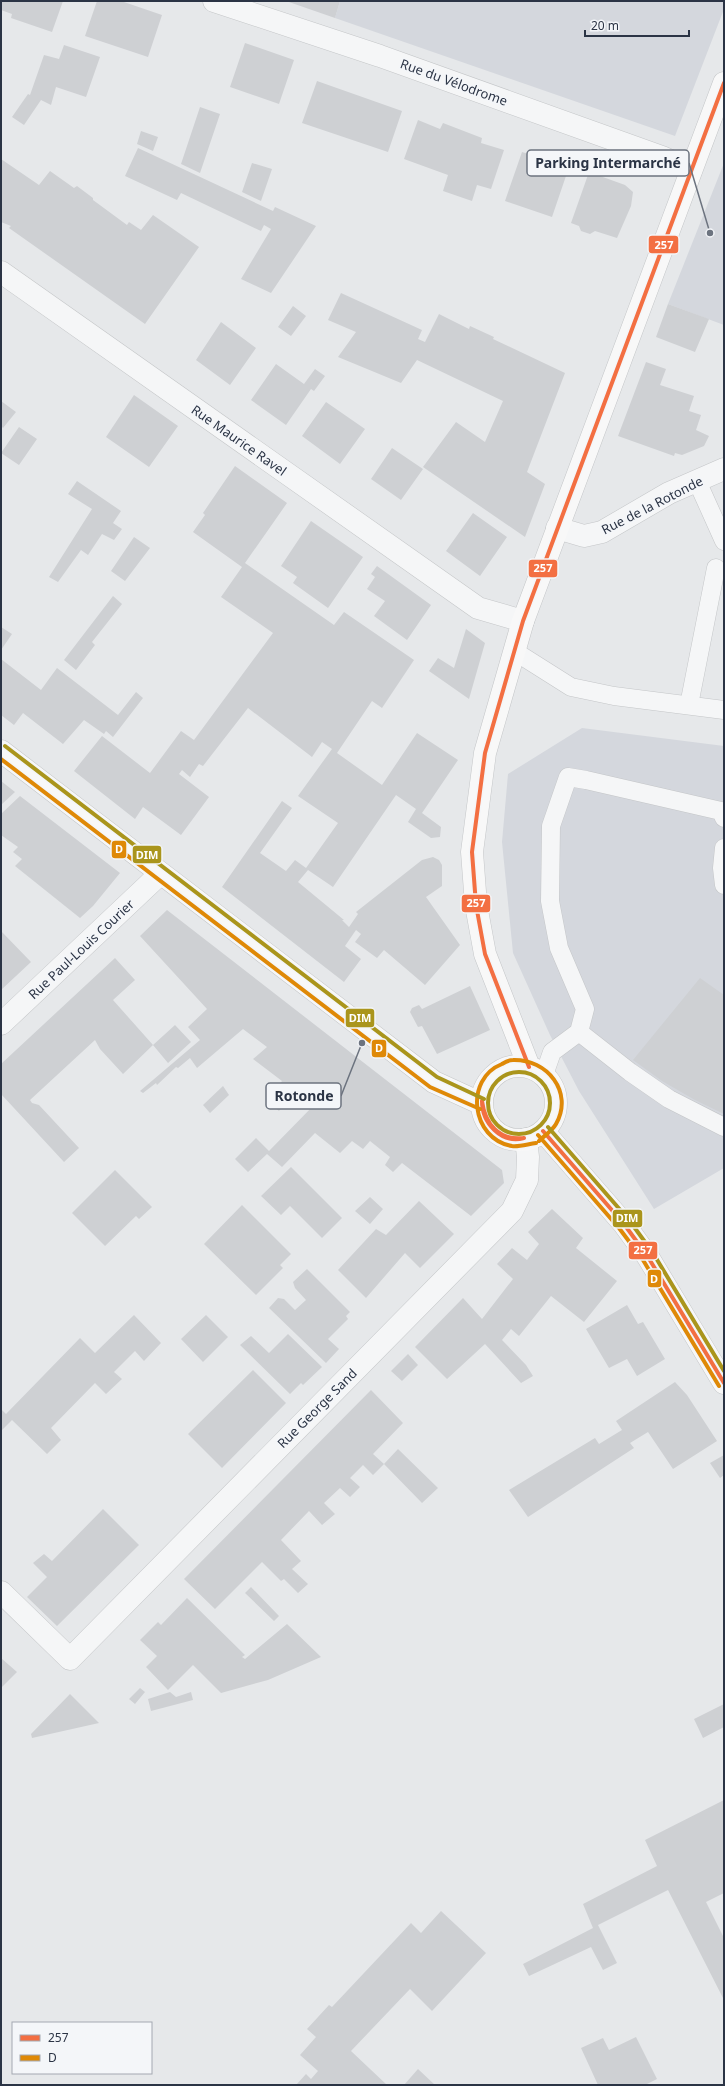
<svg xmlns="http://www.w3.org/2000/svg" width="725" height="2086" font-family="'Noto Sans',sans-serif">
	<style>
		.built { fill: #d4d7dd }
		.building { fill: #ced0d3 }
		.lines { fill: none; stroke-linecap: round; stroke-linejoin: round }
		.lane-casing { stroke: #c4c6c8; stroke-width: 19 }
		.street-casing { stroke: #c4c6c8; stroke-width: 23 }
		.secondary-casing { stroke: #c4c6c8; stroke-width: 23 }
		.lane { stroke: #f5f6f7; stroke-width: 18 }
		.street { stroke: #f5f6f7; stroke-width: 22 }
		.secondary { stroke: #f8f8f8; stroke-width: 22 }
		.bus-1-casing { stroke: #f4f6f9; stroke-width: 7 }
		.bus-2-casing { stroke: #f4f6f9; stroke-width: 7 }
		.bus-3-casing { stroke: #f4f6f9; stroke-width: 7 }
		.bus-1 { stroke: #f36f42; stroke-width: 4 }
		.bus-2 { stroke: #df8907; stroke-width: 4 }
		.bus-3 { stroke: #aa951c; stroke-width: 4 }
		.labels { text-anchor: middle; dominant-baseline: central; stroke-width: 3.5; stroke-linejoin: round; paint-order: stroke }
		.street-label { font-size: 13px; fill: #2b3445; stroke: #f4f6f9 }
		.leader { fill: none; stroke: #6c737f; stroke-width: 1.5 }
		.callout-dot { fill: #6c737f; stroke: #f4f6f9; stroke-width: 1.5 }
		.callout { fill: #f4f6f9; stroke: #6c737f; stroke-width: 1.5 }
		.callout-label { font-size: 14px; text-anchor: middle; font-weight: bold; fill: #2b3445 }
		.line-badge { stroke: #f4f6f9; stroke-width: 1.5 }
		.badge-label { font-size: 11px; text-anchor: middle; font-weight: bold; fill: #fff }
	</style>
	<rect width="100%" height="100%" fill="#e6e8ea"/>
	<path class="built" d="M340,1h384v8l-49,127 -340,-118z
		M724,163v162l-56,-21z
		M582,728l142,18v422l-70,41 -75,-118 -29,-56 -37,-82 -11,-111 6,-68z"/>
	<path class="building" d="M2,1h61l-11,31 -41,-14 1,-4 -11,-4z
		M97,1h24l41,14 -14,42 -63,-21z
		M286,1h54l-5,17z
		M245,43l49,17 -15,44 -49,-17z
		M64,45l36,12 -14,40 -30,-10 -5,18 -10,-5 -17,25 -12,-8 16,-23 2,1 14,-40 15,4z
		M317,81l85,30 -14,41 -86,-29z
		M200,107l20,7 -20,59 -19,-9z
		M418,120l22,9 3,-6 39,15 -1,5 23,7 -13,39 -14,-4 -5,16 -29,-10 5,-16 -44,-16z
		M141,131l17,6 -5,14 -16,-7z
		M138,148l135,63 2,-4 41,19 -45,67 -30,-14 30,-50 -7,-4 -3,6 -80,-38 -4,7 -52,-24z
		M522,152l20,6 -2,5 27,10 -15,44 -47,-16z
		M1,159l38,26 11,-14 24,17 3,-2 16,12v2l34,25 2,-3 12,8 12,-15 46,32 -54,77 -136,-96 2,-2 -10,-4z
		M252,163l20,6 -11,32 -19,-9z
		M589,172l36,13 8,7 -2,14 -14,32 -22,-7 -5,3 -9,-3 -2,-5 -8,-3z
		M341,293l81,37 -4,9 7,3 14,-28 30,15 1,-3 24,11 -1,2 72,34 -38,99 18,12 -20,53 -102,-70 33,-45 29,20 18,-41 -86,-41 -16,23 -63,-26 18,-25 -28,-12z
		M668,304l41,15 -14,33 -39,-15z
		M293,306l13,10 -15,20 -13,-9z
		M221,322l35,26 -26,37 -34,-25z
		M646,362l20,7 -6,16 34,11 -5,15 12,4 -5,15 13,6 -5,10 -22,9 -7,-2 -1,3 -56,-20z
		M276,364l28,20 11,-15 10,7 -11,15 -3,-2 -25,36 -35,-25z
		M134,395l44,31 -29,41 -43,-30z
		M1,401l15,11 -13,16 -2,-2z
		M326,402l39,27 -25,35 -38,-28z
		M19,427l18,12 -18,26 -18,-12z
		M392,448l31,21 -22,31 -30,-21z
		M235,466l52,37 -42,60 89,62 10,-13 70,48 -32,48 -10,-7 -35,52 45,32 35,-52 41,27 -36,53 19,14 -1,10 -9,1 -23,-16 8,-13 -20,-14 -63,92 -25,-17 -10,12 46,38h-2l7,7 9,-13 -2,-2 66,-52 11,-3 6,3 3,5v21l-16,11 34,48 -35,40 -41,-35 -7,8 -22,-16 6,-8 -5,-4 -11,16 16,13 -17,23 -122,-95 60,-86 10,7 -32,45 26,18 9,-11 11,8 32,-45 -40,-27 34,-47 -10,-7 -10,15 -64,-49 -45,58 -4,-2 -9,13 -8,-7 -3,4 30,23 -28,38 -38,-28 -8,12 -61,-48 28,-35 48,37 31,-42 13,9 79,-107 -52,-36 21,-30 -49,-35 12,-17 -2,-2z
		M77,481l44,30 -8,12 9,6 -8,11 -12,-6 -14,21 -7,-5 -23,32 -9,-5 43,-68 -24,-15z
		M473,513l34,24 -27,39 -34,-25z
		M311,521l52,36 -35,51 -35,-25 4,-6 -16,-11z
		M134,537l16,11 -25,33 -14,-10z
		M377,566l54,39 -24,35 -33,-24 11,-15 -18,-12 8,-12 -4,-3z
		M113,596l9,8 -30,38 3,3 -19,25 -12,-10z
		M1,627l11,7 -11,16z
		M466,629l19,14 -16,56 -40,-28 9,-13 16,10z
		M1,659l40,31 16,-22 61,47 18,-23 7,6 -30,39 -7,-6 -2,3 -20,-14 -21,24 -40,-31 -9,12 -13,-10z
		M1,781l14,11 -14,13z
		M20,796l100,77 -27,33 -13,12 -65,-52 7,-7 -9,-7 5,-5 -17,-12v-21z
		M167,910l335,260 2,13 -33,33 -69,-53 -9,9 -8,-7 5,-8 -20,-16 -7,8 -11,-8 -12,12 -25,-20 -33,34 -15,-13 -19,18 -13,-13 21,-21 13,13 45,-46 -19,-15 -16,21 -12,-10 15,-20 -29,-22 14,-12 -24,-18 -46,39 -7,-10 -12,10 -2,-1 -19,18 -1,-2 -13,10 -3,-2 60,-51 -12,-13 19,-18 -67,-73z
		M1,931l30,31 -30,28z
		M115,958l20,22 -22,20 40,45 -30,29 -23,-25 -5,-9 -65,60 2,3 7,2 40,43 -15,14 -63,-68v-30z
		M700,978l24,17v119l-29,-14 -33,-19 -29,-21z
		M470,986l20,44 -53,24 -15,-28 -4,1 -8,-15 2,-4 7,-3 3,4z
		M175,1025l16,17 -23,21 -15,-18z
		M223,1086l6,9 -19,18 -7,-8z
		M291,1167l51,51 -20,20 -32,-32 -9,9 -20,-19z
		M115,1170l37,37 -13,12 -3,-3 -31,30 -33,-33z
		M370,1197l13,12 -13,15 -15,-13z
		M419,1201l35,33 -34,34 -15,-15 -39,45 -28,-28 38,-41 10,6z
		M242,1205l49,49 -11,11 3,3 -27,27 -52,-51z
		M552,1209l31,29 -7,10 41,33 -33,41 -33,-26 -32,40 -8,-7 -9,11 24,25 7,11 -12,7 -36,-39 -38,35 -32,-32 48,-49 19,21 31,-40 -16,-15 15,-16 15,12 12,-16 -11,-12z
		M307,1269l43,43 -4,4 2,3 -20,20 11,10 -13,14 -57,-55 9,-10 6,1 11,11 11,-10 -11,-12 -2,-6z
		M627,1305l11,19 5,-2 22,37 -28,17 -10,-17 -18,9 -23,-39z
		M134,1315l27,28 -17,18 -9,-10 -21,21 8,7 -16,15 -11,-11 -44,45 10,12 -14,14 -35,-34 -11,11v-22l5,5 74,-76 15,15z
		M206,1315l22,22 -25,25 -22,-23z
		M288,1334l34,33 -19,18 -2,-2 -11,11 -50,-49 11,-9 18,17z
		M408,1354l10,11 -16,16 -11,-10z
		M253,1370l33,33 -64,65 -34,-34z
		M675,1382l12,13 30,46 -44,28 -25,-37 -18,11 4,5 -106,69 -19,-27 86,-52 4,6 23,-14 -6,-9z
		M371,1390l32,33 -30,31 11,10 -11,11 -10,-10 -13,13 10,9 -10,10 -10,-9 -16,15 11,11 -13,11 -13,-14 -28,29 20,21 -9,8 16,15 -10,9 -14,-14 -3,2 -19,-19 -47,47 -31,-30z
		M398,1449l40,39 -16,15 -38,-39z
		M724,1455v20l-4,3 -10,-15z
		M103,1509l36,36 -82,81 -30,-29 20,-20 -14,-14 11,-9 8,7z
		M251,1587l28,29 -5,5 -29,-28z
		M187,1598l58,57 -3,2 3,2 42,-35 34,33 -53,23 -47,13 -28,-28 -25,25 -22,-23 11,-11 -17,-16 18,-18 3,3z
		M1,1658l16,14 -16,16z
		M140,1688l5,4 -10,12 -6,-5z
		M170,1692l6,5 15,-5 2,8 -42,11 -3,-12z
		M70,1694l29,29 -67,15 -1,-4z
		M724,1704v23l-21,11 -9,-19z
		M724,1800v93l-18,9 18,36v62l-56,-110 -70,35 19,38 -14,7 -12,-23 -62,29 -6,-12 70,-36 -10,-24 74,-38 -12,-26z
		M441,1911l45,42 -54,58 -22,-22 -59,62 36,34h-91l10,-11 5,5 7,-8 -18,-16 16,-18 -9,-8 22,-24 3,2 79,-84 10,10z
		M636,2037l21,42 -12,6h-47l-17,-37 22,-10 6,12z
		M418,2069l17,16h-31z"/>
	<g class="lines">
		<g class="lane-casing">
			<path id="lane" d="M697,481l27,60
				M514,651l57,36 43,9 110,14
				M689,705l27,-137
				M724,848l-2,20 2,17
				M579,1032l51,40 39,27 55,28
				M544,1075l8,-23 27,-20 6,-23 -26,-61 -9,-47 1,-75 17,-49 18,3 135,31 3,7"/>
		</g>
		<g class="street-casing">
			<path id="street" d="M214,1l166,55 282,101 29,13
				M1,272l477,336 45,13
				M557,528l27,8 18,-4 67,-39 55,-24
				M1,1024l159,-150
				M1,1592l69,67 442,-448 15,-31 1,-23 -2,-18"/>
		</g>
		<g class="secondary-casing">
			<path id="secondary" d="M1,751l433,331 48,22
				M482 1103a37 37 0 1 1 74 0a37 37 0 1 1-74 0Z
				M529,1067l-44,-113 -9,-49 -4,-53 13,-99 38,-132 201,-538
				M543,1131l81,93 24,33 76,126"/>
		</g>
		<use href="#lane" class="lane"/>
		<use href="#street" class="street"/>
		<use href="#secondary" class="secondary"/>
		<g class="bus-1-casing">
			<path id="bus-1" d="M529,1067l-44,-113 -9,-49 -4,-53 13,-99 38,-132 201,-538
				M482,1101c3,23 17,40 42,37
				M482,1101c0,22 19,43 42,37
				M543,1131l81,93 24,33 76,126"/>
		</g>
		<g class="bus-2-casing">
			<path id="bus-2" d="M1,759l429,328 50,22
				M538,1135l81,93 24,32 76,126
				M536,1143c-8,1 -17,4 -24,3 -41,-7 -48,-67 -10,-82 3,-2 7,-4 11,-4 34,-1 61,32 43,64 -4,7 -11,11 -17,17"/>
		</g>
		<g class="bus-3-casing">
			<path id="bus-3" d="M5,746l432,331 47,22
				M488 1103a31 31 0 1 1 62 0a31 31 0 1 1-62 0Z
				M548,1127l81,93 24,33 71,118"/>
		</g>
		<use href="#bus-1" class="bus-1"/>
		<use href="#bus-2" class="bus-2"/>
		<use href="#bus-3" class="bus-3"/>
	</g>
	<g class="labels">
		<g class="street-label">
			<text transform="translate(454 82) rotate(20)">Rue du Vélodrome</text>
			<text transform="translate(239 440) rotate(35)">Rue Maurice Ravel</text>
			<text transform="translate(652 505) rotate(-27)">Rue de la Rotonde</text>
			<text transform="translate(81 949) rotate(-43)">Rue Paul-Louis Courier</text>
			<text transform="translate(317 1408) rotate(-45)">Rue George Sand</text>
		</g>
	</g>
	<path class="leader" d="M710 233L689 163M362 1043L341 1096"/>
	<g class="callout-dot">
		<circle cx="710" cy="233" r="4"/>
		<circle cx="362" cy="1043" r="4"/>
	</g>
	<g class="callout">
		<rect x="527" y="150" width="162" height="26" rx="4"/>
		<rect x="266" y="1083" width="75" height="26" rx="4"/>
	</g>
	<g class="callout-label">
		<text x="608" y="168">Parking Intermarché</text>
		<text x="304" y="1101">Rotonde</text>
	</g>
	<g class="line-badge">
		<rect x="648" y="235" width="31" height="19" rx="4" fill="#f36f42"/>
		<rect x="528" y="559" width="30" height="19" rx="4" fill="#f36f42"/>
		<rect x="111" y="840" width="16" height="19" rx="4" fill="#df8907"/>
		<rect x="132" y="845" width="30" height="19" rx="4" fill="#aa951c"/>
		<rect x="461" y="894" width="30" height="19" rx="4" fill="#f36f42"/>
		<rect x="345" y="1008" width="30" height="20" rx="4" fill="#aa951c"/>
		<rect x="371" y="1039" width="16" height="19" rx="4" fill="#df8907"/>
		<rect x="612" y="1209" width="31" height="19" rx="4" fill="#aa951c"/>
		<rect x="628" y="1241" width="30" height="19" rx="4" fill="#f36f42"/>
		<rect x="647" y="1269" width="15" height="19" rx="4" fill="#df8907"/>
	</g>
	<g class="badge-label">
		<text x="664" y="249">257</text>
		<text x="543" y="572">257</text>
		<text x="119" y="853">D</text>
		<text x="147" y="859">DIM</text>
		<text x="476" y="907">257</text>
		<text x="360" y="1022">DIM</text>
		<text x="379" y="1052">D</text>
		<text x="627" y="1222">DIM</text>
		<text x="643" y="1254">257</text>
		<text x="654" y="1283">D</text>
	</g>
	<rect width="725" height="2086" fill="none" stroke="#2b3445" stroke-width="4"/>
	<rect x="12" y="2022" width="140" height="52" fill="#f4f6f9" stroke="#a4a8b1"/>
	<rect x="20" y="2035" width="20" height="6" fill="#f36f42" stroke="#a4a8b1"/>
	<text x="48" y="2042" font-size="12" fill="#2b3445">257</text>
	<rect x="20" y="2055" width="20" height="6" fill="#df8907" stroke="#a4a8b1"/>
	<text x="48" y="2062" font-size="12" fill="#2b3445">D</text>
	<path d="M585 30v6h104v-6" fill="none" stroke="#2b3445" stroke-width="2"/>
	<text x="591" y="30" font-size="12" fill="#2b3445" stroke="#f4f6f9" stroke-width="3" paint-order="stroke">20 m</text>
</svg>
